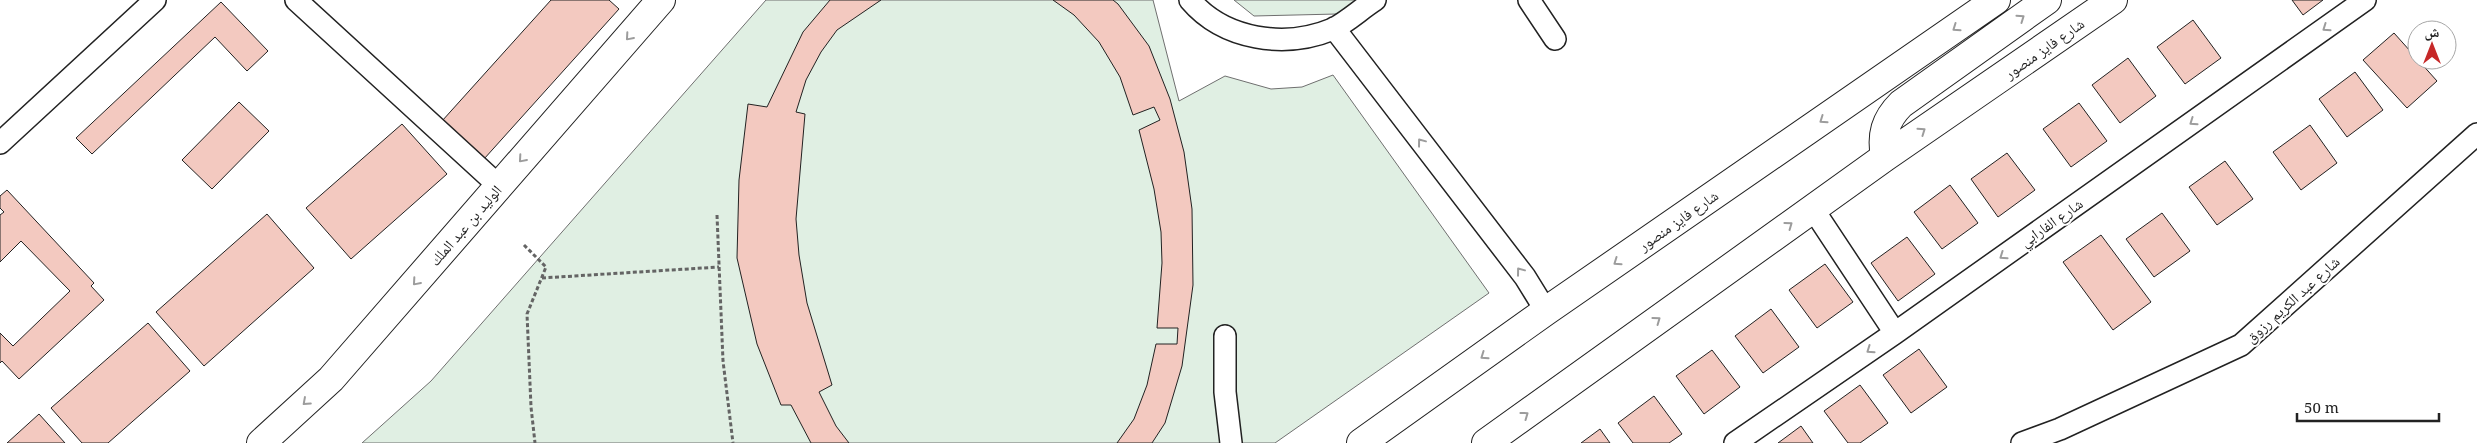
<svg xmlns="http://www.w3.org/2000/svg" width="2477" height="443" font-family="'Noto Serif','Noto Naskh Arabic',serif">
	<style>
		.green { fill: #e0efe3; stroke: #6f6f6f }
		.building { fill: #f3c9c0; stroke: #222 }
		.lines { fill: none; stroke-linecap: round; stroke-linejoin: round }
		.minor-casing { stroke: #222; stroke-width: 24 }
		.major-casing { stroke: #222; stroke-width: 30 }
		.highway-casing { stroke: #222; stroke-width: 30 }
		.path { stroke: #646464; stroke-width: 3; stroke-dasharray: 4 2.5; stroke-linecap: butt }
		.minor { stroke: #fff; stroke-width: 21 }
		.major { stroke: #fff; stroke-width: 28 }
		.highway { stroke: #fff; stroke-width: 28 }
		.oneway { stroke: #9c9c9c }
		.labels { text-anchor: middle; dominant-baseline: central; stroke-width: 4; stroke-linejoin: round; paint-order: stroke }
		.street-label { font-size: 15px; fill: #222; stroke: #fff }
	</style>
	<rect width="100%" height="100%" fill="#fff"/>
	<path class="green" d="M766,0h387l26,101 46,-25 46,13 31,-2 31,-12 156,218 -214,150h-913l69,-62z
		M1234,0h124l-21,14 -83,2z"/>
	<path class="building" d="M551,0h58l10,9 -135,150 -42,-38z
		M830,0h51l-44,30 -16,22 -15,28 -10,32 9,2 -9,105 3,36 8,48 25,82 -13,7 17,34 13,17h-38l-20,-38h-10l-24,-61 -20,-86 2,-78 9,-76 19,3 36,-75z
		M1053,0h60l5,4 31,42 21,53 14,53 8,57 1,76 -11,81 -17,57 -13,20h-35l17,-24 13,-34 9,-41h21l1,-16h-21l5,-65 -1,-31 -7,-43 -15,-59 21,-10 -6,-13 -21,8 -13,-38 -21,-35 -25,-27z
		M2292,0h31l-20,15z
		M221,2l47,49 -21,20 -32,-34 -123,117 -16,-16z
		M2193,20l28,38 -36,26 -28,-37z
		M2394,33l43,48 -30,27 -44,-48z
		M2128,58l28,38 -36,27 -28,-38z
		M2355,72l28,38 -36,27 -28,-38z
		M239,102l30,29 -57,58 -30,-29z
		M2079,103l28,38 -36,26 -28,-38z
		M402,124l45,50 -96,85 -45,-51z
		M2310,125l27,38 -36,27 -28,-38z
		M2007,153l28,37 -37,27 -27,-38z
		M2225,161l28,38 -36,26 -28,-38z
		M1950,185l28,38 -36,26 -28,-37z
		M7,190l87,93 -3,3 13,14 -85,79 -17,-18 -2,2v-30l13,13 57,-55 -49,-50 -21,21v-47l4,-3 -4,-4v-12z
		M2162,213l28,38 -36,26 -28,-38z
		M267,214l47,54 -110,98 -48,-54z
		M2101,235l50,67 -38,28 -50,-68z
		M1907,237l28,37 -37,27 -27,-38z
		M1825,264l28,38 -36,26 -28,-38z
		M1771,309l28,38 -36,26 -28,-37z
		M148,323l42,48 -82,72h-26l-31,-35z
		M1919,349l28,38 -36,26 -28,-38z
		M1712,350l28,37 -36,27 -28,-38z
		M1860,385l28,38 -28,20h-12l-24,-32z
		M1654,396l28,38 -13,9h-36l-15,-20z
		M39,414l26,29h-58z
		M1801,426l12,17h-35z
		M1600,429l10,14h-29z"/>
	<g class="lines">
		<g class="minor-casing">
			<path id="minor" d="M296,0l203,186
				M1190,0c34,40 95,49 143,29 14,-7 28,-20 42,-29
				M1529,0l26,39
				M1334,28l191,249 21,34
				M0,143l155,-143
				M1813,209l82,124
				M1225,336v56l6,51
				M1735,443l160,-110 470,-333
				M2022,443l38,-14 181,-84 236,-211"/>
		</g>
		<g class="major-casing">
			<path id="major" d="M261,443l70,-64 330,-379"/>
		</g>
		<g class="highway-casing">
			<path id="highway" d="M1885,157c-4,-22 0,-37 16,-53l146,-104
				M1361,443l185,-132 450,-311
				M1486,443l399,-286 228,-157"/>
		</g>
		<path class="path" d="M717,215l6,146 10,82
			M524,245l22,22 -19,47 4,93 4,36
			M542,278l177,-11"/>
		<use href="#minor" class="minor"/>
		<use href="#major" class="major"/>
		<use href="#highway" class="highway"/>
	</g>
	<defs><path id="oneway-chevron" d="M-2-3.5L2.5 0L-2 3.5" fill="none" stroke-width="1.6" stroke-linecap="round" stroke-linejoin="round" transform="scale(1.25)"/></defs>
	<g class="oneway">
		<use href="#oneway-chevron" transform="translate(2021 18) rotate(-35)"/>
		<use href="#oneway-chevron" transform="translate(1956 28) rotate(145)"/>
		<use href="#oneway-chevron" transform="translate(2326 28) rotate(145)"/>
		<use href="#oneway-chevron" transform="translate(629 37) rotate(131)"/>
		<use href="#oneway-chevron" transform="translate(1823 120) rotate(145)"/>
		<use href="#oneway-chevron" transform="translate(2193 122) rotate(145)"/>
		<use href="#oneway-chevron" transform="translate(1922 131) rotate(-35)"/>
		<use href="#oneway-chevron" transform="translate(1421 142) rotate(-127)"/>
		<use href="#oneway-chevron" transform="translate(522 159) rotate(131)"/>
		<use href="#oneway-chevron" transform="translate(1789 225) rotate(-36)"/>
		<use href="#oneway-chevron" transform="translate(2003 256) rotate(145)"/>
		<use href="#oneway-chevron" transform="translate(1617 262) rotate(145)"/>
		<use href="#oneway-chevron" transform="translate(1520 271) rotate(-127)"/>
		<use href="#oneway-chevron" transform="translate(416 282) rotate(131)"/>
		<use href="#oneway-chevron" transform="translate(1657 320) rotate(-36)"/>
		<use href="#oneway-chevron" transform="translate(1870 350) rotate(145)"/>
		<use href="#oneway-chevron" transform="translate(1484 356) rotate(145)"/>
		<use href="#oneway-chevron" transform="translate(306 402) rotate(138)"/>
		<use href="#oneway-chevron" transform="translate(1525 415) rotate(-36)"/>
	</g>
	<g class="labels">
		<g class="street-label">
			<text transform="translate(2044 48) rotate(-35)">شارع فايز منصور</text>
			<text transform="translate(1678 220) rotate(-35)">شارع فايز منصور</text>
			<text transform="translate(2051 222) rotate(-35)">شارع الفارابي</text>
			<text transform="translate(465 225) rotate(-49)">الوليد بن عبد الملك</text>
			<text transform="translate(2292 299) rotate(-42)">شارع عبد الكريم رزوق</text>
		</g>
	</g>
	<g transform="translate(2432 45)"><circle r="24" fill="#ffffff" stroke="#a7a7a7"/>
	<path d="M0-4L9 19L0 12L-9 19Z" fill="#c62828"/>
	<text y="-8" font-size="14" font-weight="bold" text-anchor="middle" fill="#222222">ش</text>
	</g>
	<path d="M2297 413v8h142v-8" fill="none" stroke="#222222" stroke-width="2.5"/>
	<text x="2304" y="413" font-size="15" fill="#222222" stroke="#ffffff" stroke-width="4" paint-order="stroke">50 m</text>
</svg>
